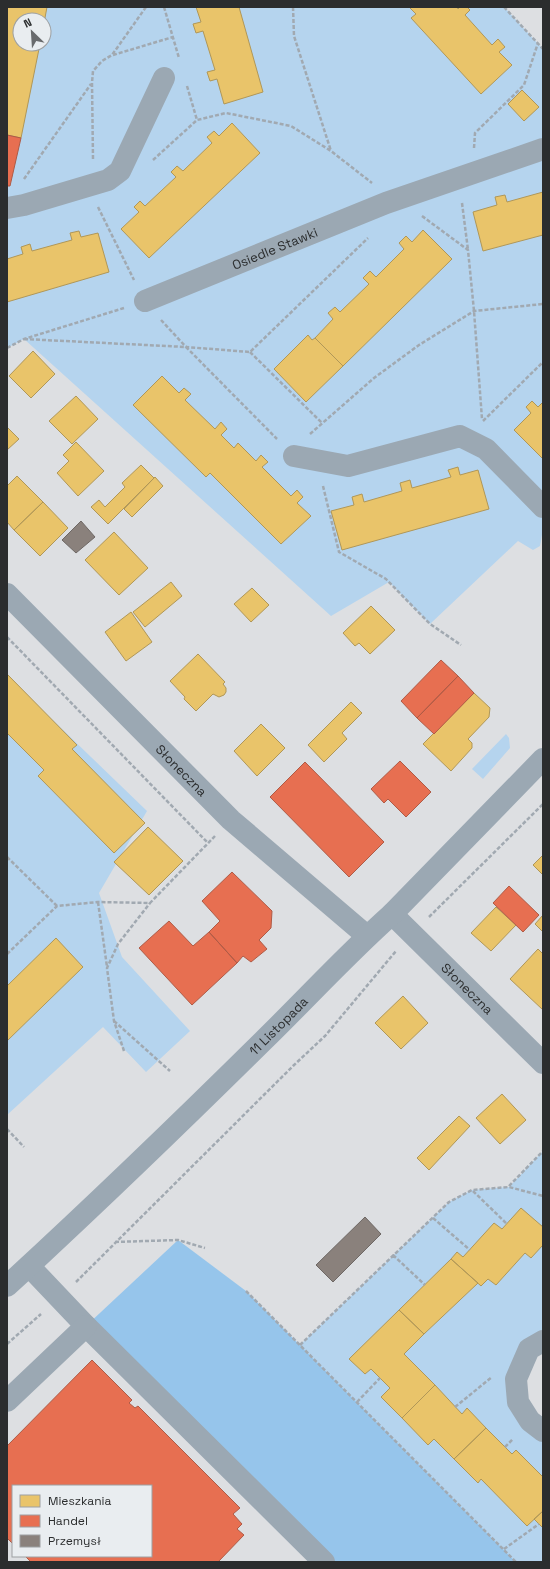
<svg xmlns="http://www.w3.org/2000/svg" width="550" height="1569" font-family="'Space Grotesk',sans-serif">
	<style>
		.green { fill: #b5d4ee; fill-rule: evenodd }
		.forest { fill: #96c5eb }
		.homes { fill: #e9c46a; stroke: #b09758 }
		.shops { fill: #e76f51; stroke: #af5b46 }
		.industry { fill: #8a817c; stroke: #6e6865 }
		.lines { fill: none; stroke-linecap: round; stroke-linejoin: round }
		.path { stroke: #a1a9b1; stroke-width: 2.5; stroke-dasharray: 4 2; stroke-linecap: butt }
		.minor { stroke: #9ba8b3; stroke-width: 22 }
		.labels { text-anchor: middle; dominant-baseline: central; stroke-width: 4; stroke-linejoin: round; paint-order: stroke }
		.street-label { font-size: 13px; fill: #2b2d2e; stroke: #e9edf0 }
	</style>
	<rect width="100%" height="100%" fill="#dddfe2"/>
	<path class="green" d="M7,7h497l39,42v480l-3,17 -7,4 -15,-9 -88,83 -41,-42 -58,34 -307,-277 -17,9zM20,20h24v24h-24z
		M7,676l140,135 -48,82 23,64 68,74 -44,41 -43,-45 -96,88z
		M506,734l3,4 1,10 -27,31 -11,-10z
		M543,1151v190l-27,38 27,52v131h-27l-216,-217 149,-143 23,-12 37,-3z"/>
	<path class="forest" d="M178,1240l68,51 270,271h-192l-238,-236z"/>
	<path class="homes" d="M7,7h40l-3,16v-3h-24v24h20l-19,94 -14,-3z
		M196,7h43l24,85 -39,12 -7,-25 -7,2 -3,-9 8,-2 -12,-39 -7,2 -3,-9 8,-2z
		M409,7h48l1,2 2,-2h7l3,3 -5,5 27,30 6,-6 7,8 -6,5 13,13 -31,29 -70,-76 5,-4z
		M522,90l17,17 -15,14 -16,-17z
		M232,123l28,30 -111,105 -28,-29 18,-17 -5,-5 6,-6 5,5 31,-29 -5,-5 6,-6 6,5 29,-28 -5,-6 7,-6 5,5z
		M543,192v43l-60,16 -10,-39 24,-7 -2,-8 10,-2 2,7z
		M423,230l29,29 -109,107 -28,-28 18,-19 -5,-6 7,-6 5,5 29,-28 -6,-6 7,-7 6,6 28,-28 -5,-6 7,-7 6,6z
		M79,231l2,6 17,-4 11,39 -102,30v-43l16,-5 -2,-7 9,-3 2,7 40,-11 -2,-7z
		M308,335l4,5 3,-2 28,28 -37,36 -32,-33z
		M33,351l22,23 -24,24 -22,-22z
		M162,376l17,17 5,-5 7,6 -6,6 30,29 6,-7 6,7 -6,6 13,13 4,-5 18,18 5,-6 7,7 -6,5 29,29 6,-6 6,7 -6,6 14,13 -30,28 -71,-71 -4,4 -73,-72z
		M76,396l22,23 -26,25 -23,-23z
		M532,401l6,6 5,-5v57l-29,-29 17,-17 -5,-6z
		M7,427l12,12 -12,11z
		M76,442l28,29 -26,25 -21,-23 12,-12 -6,-6z
		M141,465l13,13 -46,46 -17,-17 8,-7 6,7 20,-20 -3,-4z
		M458,467l2,8 18,-5 11,39 -147,41 -11,-39 23,-6 -2,-8 10,-3 2,8 38,-11 -2,-8 10,-3 2,8 39,-11 -3,-7z
		M17,476l26,26 -29,28 -7,-8v-36z
		M155,477l8,9 -31,31 -8,-8z
		M43,502l25,26 -28,28 -26,-26z
		M114,532l34,36 -29,27 -34,-35z
		M171,582l11,14 -37,31 -12,-15z
		M252,588l17,17 -18,17 -17,-18z
		M371,606l24,24 -25,24 -11,-11 -4,3 -12,-13z
		M131,612l21,30 -26,19 -21,-29z
		M198,654l27,28 -2,2 3,4v4l-2,3 -5,2 -6,-3 -17,17 -12,-12 1,-2 -15,-16z
		M7,674l70,71 -5,4 73,74 -31,30 -76,-77 6,-6 -37,-37z
		M474,693l16,15 -1,9 -21,22 4,4v5l-21,23 -28,-27z
		M351,702l11,11 -20,20 5,6 -23,23 -16,-17z
		M261,724l24,24 -28,28 -23,-25z
		M148,827l35,34 -34,34 -35,-33z
		M543,855v20l-10,-10z
		M496,907l20,18 -25,26 -20,-18z
		M543,915v17l-8,-8z
		M56,938l27,29 -76,74v-55z
		M538,949l5,5v56l-33,-31z
		M403,996l25,27 -27,26 -26,-26z
		M502,1094l24,26 -26,24 -24,-26z
		M459,1116l11,10 -41,44 -12,-12z
		M521,1208l22,19v18l-12,13 -6,-5 -29,32 -8,-6 -7,7 -30,-27 6,-7 6,5 31,-34 8,6z
		M451,1259l27,24 -54,51 -25,-24z
		M399,1310l25,24 -20,20 31,31 -33,33 -21,-21 9,-9 -19,-19 -6,5 -16,-15z
		M435,1385l27,29 5,-6 19,20 -32,31 -20,-20 -6,6 -26,-27z
		M486,1428l26,26 4,-4 27,27v34l-16,15 -46,-47 -3,4 -24,-24z
		M543,1511v17l-9,-9z"/>
	<path class="shops" d="M7,135l14,3 -11,48h-3z
		M441,660l17,16 -41,42 -16,-17z
		M458,676l16,17 -40,41 -17,-16z
		M400,761l31,31 -25,25 -18,-18 -4,4 -13,-14z
		M305,762l79,80 -35,35 -79,-80z
		M232,872l40,39 -1,17 -12,12 8,9 -16,13 -8,-6 -6,7 -28,-31 11,-11 -18,-20z
		M509,886l30,29 -16,17 -30,-29z
		M169,921l24,25 16,-14 28,31 -45,42 -53,-57z
		M92,1360l40,40 -3,3 6,5 3,-2 102,102 -7,6 9,10 -5,5 7,6 -26,27h-187l-6,-6h126v-70h-138v58l-6,-6v-92z"/>
	<path class="industry" d="M81,521l14,16 -19,16 -14,-13z
		M365,1217l16,17 -48,48 -17,-17z"/>
	<g class="lines">
		<path class="path" d="M164,7l15,51
			M293,7l1,29 37,115
			M504,7l39,42
			M113,55l60,-18
			M187,86l10,34
			M474,148l1,-15 49,-48 14,-42
			M93,159l-1,-76 1,-12 9,-10 10,-6 34,-48
			M153,160l44,-40 29,-7 65,13 40,25 41,32
			M24,179l67,-95
			M462,203l6,47
			M98,207l36,73
			M422,216l46,34 6,61 8,108
			M161,320l25,27 64,5 118,-114
			M24,339l162,8 91,92
			M7,348l17,-9 100,-31
			M250,352l72,71
			M483,421l60,-59
			M310,434l64,-56 45,-33 55,-34 69,-7
			M323,486l16,66 47,27 44,45 31,21
			M7,637l201,206
			M7,857l50,49
			M98,902l9,65
			M429,917l114,-113
			M7,954l50,-48 41,-4 52,1 65,-67
			M114,1021l56,50
			M124,1051l-10,-30 -7,-53 11,-24 32,-41
			M7,1129l17,18
			M509,1186l34,-35
			M473,1191l34,33
			M433,1218l37,32
			M115,1242l63,-2 27,8
			M393,1255l32,30
			M76,1282l217,-216 32,-30 71,-85
			M246,1291l270,271
			M7,1344l34,-30
			M300,1345l149,-143 23,-12 37,-3 34,9
			M357,1402l23,-24
			M455,1407l37,-30
			M505,1447l8,-8
			M504,1549l35,-25"/>
		<g class="minor">
			<path d="M7,208l17,-3 84,-25 12,-9 44,-93"/>
			<path id="s1" d="M145,301l241,-98 157,-54"/>
			<path d="M294,456l54,10 112,-30 26,13 57,58"/>
			<path id="s2" d="M7,594l224,226 136,116"/>
			<path id="s3" d="M392,914l151,149"/>
			<path d="M29,1266l57,60 238,236"/>
			<path id="s4" d="M7,1286c87,-80 172,-162 256,-245 43,-42 84,-87 129,-127l151,-155"/>
			<path d="M543,1341l-14,8 -13,30 2,23 12,19 13,10"/>
			<path d="M7,1401l79,-75"/>
		</g>
	</g>
	<g class="labels">
		<g class="street-label">
			<text stroke="none"><textPath href="#s1" startOffset="140">Osiedle Stawki</textPath></text>
			<text stroke="none"><textPath href="#s2" startOffset="248">Słoneczna</textPath></text>
			<text stroke="none"><textPath href="#s3" startOffset="106">Słoneczna</textPath></text>
			<text stroke="none"><textPath href="#s4" startOffset="376">11 Listopada</textPath></text>
		</g>
	</g>
	<rect width="550" height="1569" fill="none" stroke="#2b2d2e" stroke-width="16"/>
	<rect x="12" y="1485" width="140" height="72" fill="#e9edf0" stroke="#9da0a2"/>
	<rect x="20" y="1495" width="20" height="12" fill="#e9c46a" stroke="#9da0a2"/>
	<text x="48" y="1505" font-size="12" fill="#2b2d2e">Mieszkania</text>
	<rect x="20" y="1515" width="20" height="12" fill="#e76f51" stroke="#9da0a2"/>
	<text x="48" y="1525" font-size="12" fill="#2b2d2e">Handel</text>
	<rect x="20" y="1535" width="20" height="12" fill="#8a817c" stroke="#9da0a2"/>
	<text x="48" y="1545" font-size="12" fill="#2b2d2e">Przemysł</text>
	<g transform="translate(32 32) rotate(335)"><circle r="19" fill="#e9edf0" stroke="#9da0a2"/>
	<path d="M0-3L7 15L0 10L-7 15Z" fill="#696b6d"/>
	<text y="-6" font-size="11" font-weight="bold" text-anchor="middle" fill="#2b2d2e">N</text>
	</g>
</svg>
